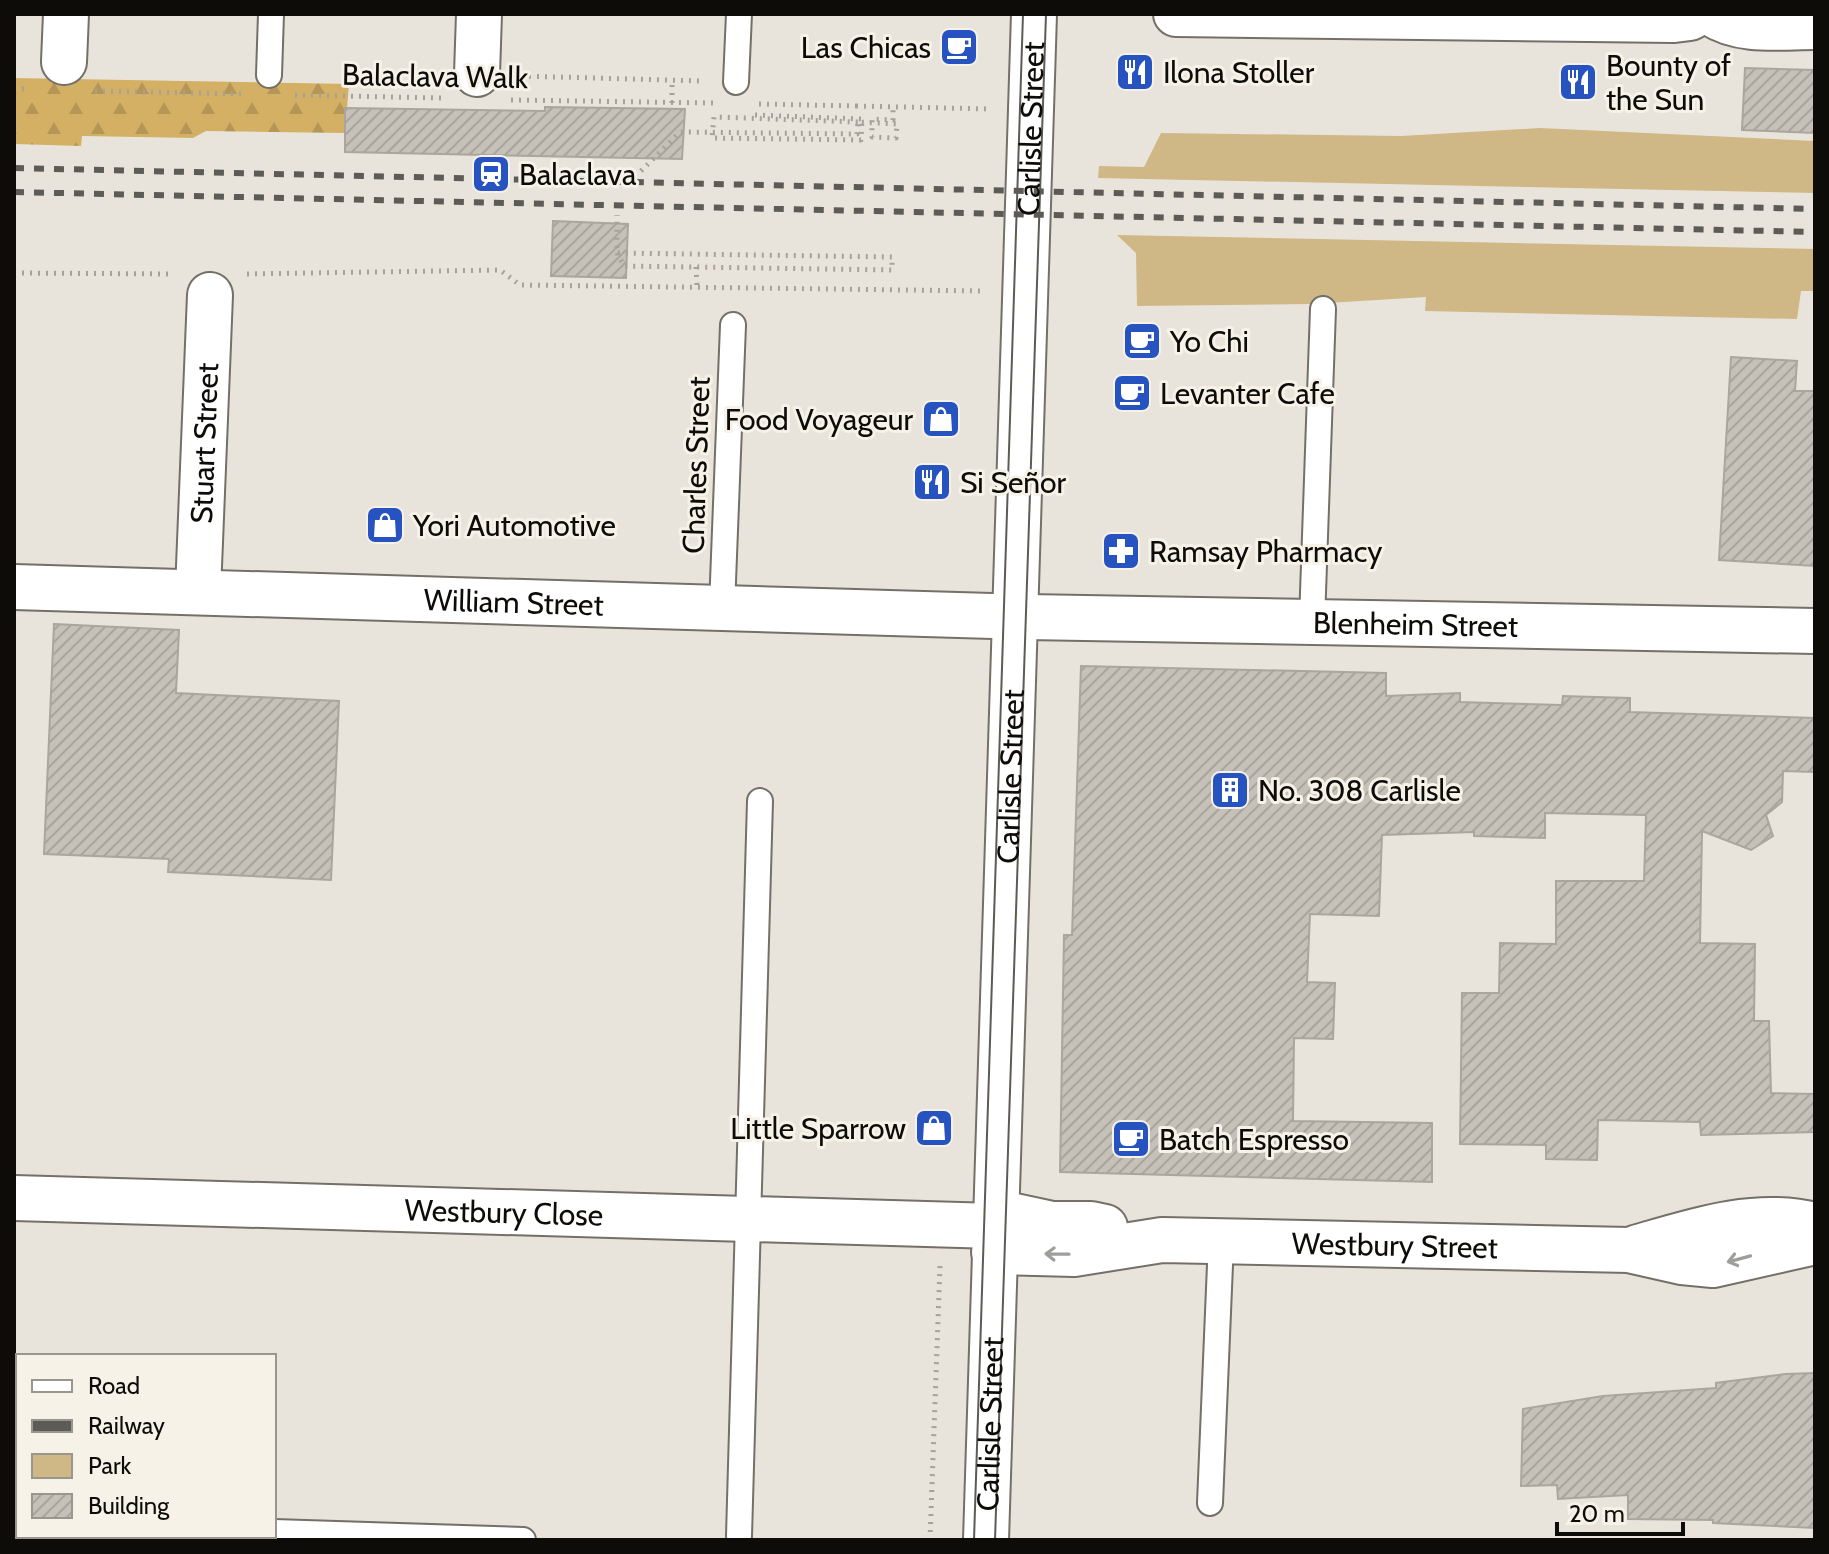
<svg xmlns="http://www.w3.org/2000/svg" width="1829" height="1554" font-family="Cabin,sans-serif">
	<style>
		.green { fill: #d0b886 }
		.forest { fill: url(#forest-firs) }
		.building { fill: url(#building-hatch); stroke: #aaa69d; stroke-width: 2 }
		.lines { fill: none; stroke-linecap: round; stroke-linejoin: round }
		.lane-casing { stroke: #746f67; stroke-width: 28 }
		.street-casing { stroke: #746f67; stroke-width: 48 }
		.secondary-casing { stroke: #746f67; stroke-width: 48 }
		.path { stroke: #a6a29b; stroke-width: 5; stroke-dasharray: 2 6; stroke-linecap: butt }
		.lane { stroke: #fff; stroke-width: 24 }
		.street { stroke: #fff; stroke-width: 44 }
		.secondary { stroke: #fff; stroke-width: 44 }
		.tram { stroke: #5d5b55; stroke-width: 2 }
		.rail { stroke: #5d5b55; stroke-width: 6; stroke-dasharray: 10 10; stroke-linecap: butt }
		.path-bridge { stroke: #a6a29b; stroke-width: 5; stroke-dasharray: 2 6; stroke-linecap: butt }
		.oneway { stroke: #9e9e9d }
		.labels { text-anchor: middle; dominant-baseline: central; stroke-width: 6; stroke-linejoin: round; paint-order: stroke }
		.poi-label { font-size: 30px; fill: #0d0c09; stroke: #f6f2e8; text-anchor: start }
		.street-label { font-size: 30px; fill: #0d0c09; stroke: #f6f2e8 }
	</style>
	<defs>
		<pattern id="forest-firs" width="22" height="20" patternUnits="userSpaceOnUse" patternTransform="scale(2)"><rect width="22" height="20" fill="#d4b065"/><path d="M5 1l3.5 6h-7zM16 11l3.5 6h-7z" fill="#b59656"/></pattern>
		<pattern id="building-hatch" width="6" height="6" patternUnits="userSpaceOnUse" patternTransform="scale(2)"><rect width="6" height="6" fill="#c5c1b8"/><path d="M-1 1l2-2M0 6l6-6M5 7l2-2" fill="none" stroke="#a8a59d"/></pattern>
	</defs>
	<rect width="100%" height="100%" fill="#e9e4db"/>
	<path class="green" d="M1540,128l275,13v52l-717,-15 1,-12 45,1 17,-34 240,3z
		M1117,235l698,14v42h-14l-4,28 -372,-8 1,-14 -115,7 -174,2 -1,-53z"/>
	<path class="forest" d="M14,78l335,6 -4,49 -139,-2 -13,7 -111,-2 -1,10 -67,-2z"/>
	<path class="building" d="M1745,68l70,2v63l-73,-3z
		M545,107l140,2 -3,50 -337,-7v-44l200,3z
		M553,221l75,3 -2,54 -75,-2z
		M1731,357l66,4 -2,30h20v175l-96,-6z
		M54,624l125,6 -3,63 163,8 -8,179 -163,-8 1,-13 -125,-5z
		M1081,666l305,7v23l74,-3v9l102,3 1,-9 67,2v14l185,6v54l-32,-1 -1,31 -16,13 7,21 -22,14 -49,-19 -2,112 55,1 -1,77h15l2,72 44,1v38l-114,3 -1,-13 -102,-2 -1,40 -51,-1v-14l-86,-1 2,-151h37l1,-50 56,1v-63h88l2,-66 -101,-2v25l-71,-2v-4l-92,3 -3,81 -69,-2 -3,68 28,1 -2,56 -39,-1 -1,83 139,2v59l-372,-10 4,-237h8z
		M1815,1373v155l-102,-5v-3l-85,-1v-24l-70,4 -1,-14 -36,1 2,-77 80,-13 113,-8v-5l69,-9z"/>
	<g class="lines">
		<g class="lane-casing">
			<path id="lane" d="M269,75l2,-61
				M736,82l3,-68
				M722,607l11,-282
				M1312,621l11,-312
				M1210,1503l11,-262
				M14,1525h4
				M274,1532l249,8
				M739,1536l21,-735"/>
		</g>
		<g class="street-casing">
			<g id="street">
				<path d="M1176,14l498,6 16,-2 7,-4"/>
				<path d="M1712,14c29,19 69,13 103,13"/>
				<path d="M64,62l2,-48"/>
				<path d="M477,74l2,-60"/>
				<path id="s1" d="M14,587l1013,30 788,14"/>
				<path id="s2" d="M198,591l12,-296"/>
				<path id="s3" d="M14,1198l981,28"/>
			</g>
		</g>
		<g class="secondary-casing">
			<g id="secondary">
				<path d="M996,1212l56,12h39l14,3"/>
				<path d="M1635,1248c58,-17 120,-38 180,-23"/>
				<path id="s4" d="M994,1252l80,2 88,-14 467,10 53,12 31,3 102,-23"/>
				<path id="s5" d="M986,1540l48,-1526"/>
			</g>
		</g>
		<path class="path" d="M521,76l182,5
			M14,89h15
			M95,91l150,3
			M295,95l146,3
			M511,100l202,3
			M672,103v-22
			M759,104l99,2
			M856,106l134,3
			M641,171l39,-39 177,2 1,-12 39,2 -1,14 -24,-1v-18l21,1v-14
			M617,253l7,13 268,4v-13l-275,-4v-38
			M696,267l1,20
			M14,273l159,1
			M247,274l253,-4 20,15 464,6
			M930,1540l10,-274"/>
		<use href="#lane" class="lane"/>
		<use href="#street" class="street"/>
		<use href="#secondary" class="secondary"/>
		<path class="tram" d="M974,1540l49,-1526
			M995,1540l51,-1526"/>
		<path class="rail" d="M14,168l1801,41
			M14,192l1801,40"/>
		<path class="path-bridge" d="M755,115l107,4 -1,21 -149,-2 2,-21 144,5"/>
	</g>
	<defs><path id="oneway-shaft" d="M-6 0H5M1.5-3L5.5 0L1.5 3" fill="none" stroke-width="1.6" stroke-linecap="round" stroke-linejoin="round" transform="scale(2)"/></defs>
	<g class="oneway">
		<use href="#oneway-shaft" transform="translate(1057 1254) rotate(-179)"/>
		<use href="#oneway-shaft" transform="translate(1739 1259) rotate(165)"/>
	</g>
	<defs>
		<g id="cafe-square" transform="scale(2)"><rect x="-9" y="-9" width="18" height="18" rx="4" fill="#2753c1" stroke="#f6f2e8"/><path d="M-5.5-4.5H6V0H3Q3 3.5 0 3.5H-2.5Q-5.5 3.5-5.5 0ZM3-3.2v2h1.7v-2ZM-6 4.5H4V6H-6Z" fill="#fff"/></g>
		<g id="restaurant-square" transform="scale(2)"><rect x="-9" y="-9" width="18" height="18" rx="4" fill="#2753c1" stroke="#f6f2e8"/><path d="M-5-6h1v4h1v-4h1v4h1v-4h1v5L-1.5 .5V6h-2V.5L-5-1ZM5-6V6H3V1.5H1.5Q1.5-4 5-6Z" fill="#fff"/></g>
		<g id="station-square" transform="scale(2)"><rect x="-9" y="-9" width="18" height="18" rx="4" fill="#2753c1" stroke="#f6f2e8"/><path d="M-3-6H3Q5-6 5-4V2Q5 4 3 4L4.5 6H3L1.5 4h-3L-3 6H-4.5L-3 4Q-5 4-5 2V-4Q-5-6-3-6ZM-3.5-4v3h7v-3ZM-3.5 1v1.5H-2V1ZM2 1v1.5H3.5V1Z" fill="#fff"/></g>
		<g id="shop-square" transform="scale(2)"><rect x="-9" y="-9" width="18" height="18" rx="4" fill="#2753c1" stroke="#f6f2e8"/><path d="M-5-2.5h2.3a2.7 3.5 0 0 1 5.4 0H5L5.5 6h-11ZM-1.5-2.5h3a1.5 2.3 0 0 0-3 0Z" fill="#fff"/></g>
		<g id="pharmacy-square" transform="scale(2)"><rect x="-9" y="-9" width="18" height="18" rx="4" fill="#2753c1" stroke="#f6f2e8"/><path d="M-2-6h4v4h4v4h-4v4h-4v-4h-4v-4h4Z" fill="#fff"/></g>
		<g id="building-square" transform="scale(2)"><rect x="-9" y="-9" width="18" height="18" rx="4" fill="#2753c1" stroke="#f6f2e8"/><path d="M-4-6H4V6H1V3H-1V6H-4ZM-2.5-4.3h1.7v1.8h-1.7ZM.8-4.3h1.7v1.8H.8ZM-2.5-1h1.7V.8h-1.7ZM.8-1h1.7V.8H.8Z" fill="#fff"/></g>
	</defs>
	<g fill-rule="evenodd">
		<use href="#cafe-square" x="959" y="47"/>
		<use href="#restaurant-square" x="1135" y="72"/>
		<use href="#restaurant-square" x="1578" y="82"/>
		<use href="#station-square" x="491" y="174"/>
		<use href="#cafe-square" x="1142" y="341"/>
		<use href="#cafe-square" x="1132" y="393"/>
		<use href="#shop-square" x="941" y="419"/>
		<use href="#restaurant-square" x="932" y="482"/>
		<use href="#shop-square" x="385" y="525"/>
		<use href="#pharmacy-square" x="1121" y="551"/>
		<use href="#building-square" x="1230" y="790"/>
		<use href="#shop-square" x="934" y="1128"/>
		<use href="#cafe-square" x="1131" y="1139"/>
	</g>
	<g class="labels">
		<g class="poi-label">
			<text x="931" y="47" text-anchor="end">Las Chicas</text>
			<text x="1606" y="65">Bounty of<tspan x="1606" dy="34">the Sun</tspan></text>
			<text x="1163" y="72">Ilona Stoller</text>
			<text x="519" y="174">Balaclava</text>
			<text x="1170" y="341">Yo Chi</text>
			<text x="1160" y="393">Levanter Cafe</text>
			<text x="913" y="419" text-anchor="end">Food Voyageur</text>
			<text x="960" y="482">Si Señor</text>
			<text x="413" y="525">Yori Automotive</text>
			<text x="1149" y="551">Ramsay Pharmacy</text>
			<text x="1258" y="790">No. 308 Carlisle</text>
			<text x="906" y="1128" text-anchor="end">Little Sparrow</text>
			<text x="1159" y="1139">Batch Espresso</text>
		</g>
		<g class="street-label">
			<text transform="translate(435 76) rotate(1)">Balaclava Walk</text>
			<text stroke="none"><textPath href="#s5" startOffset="1412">Carlisle Street</textPath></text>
			<text stroke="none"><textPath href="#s2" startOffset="148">Stuart Street</textPath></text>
			<text transform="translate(696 465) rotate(-88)">Charles Street</text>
			<text stroke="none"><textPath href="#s1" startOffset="500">William Street</textPath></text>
			<text stroke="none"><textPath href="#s1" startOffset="1402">Blenheim Street</textPath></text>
			<text stroke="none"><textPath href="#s5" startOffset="764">Carlisle Street</textPath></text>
			<text stroke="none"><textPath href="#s3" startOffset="490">Westbury Close</textPath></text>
			<text stroke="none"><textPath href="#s4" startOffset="402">Westbury Street</textPath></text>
			<text stroke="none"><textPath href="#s5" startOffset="116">Carlisle Street</textPath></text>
		</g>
	</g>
	<rect width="1829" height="1554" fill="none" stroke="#0d0c09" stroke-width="32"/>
	<rect x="16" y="1354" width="260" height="184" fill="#f6f2e8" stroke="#99968f" stroke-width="2"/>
	<rect x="32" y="1380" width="40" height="12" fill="#ffffff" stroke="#99968f" stroke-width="2"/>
	<text x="88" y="1394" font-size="24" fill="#0d0c09">Road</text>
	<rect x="32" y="1420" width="40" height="12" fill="#5d5b55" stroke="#99968f" stroke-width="2"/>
	<text x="88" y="1434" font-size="24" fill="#0d0c09">Railway</text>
	<rect x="32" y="1454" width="40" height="24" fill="#d0b886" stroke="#99968f" stroke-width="2"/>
	<text x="88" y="1474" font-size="24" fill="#0d0c09">Park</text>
	<rect x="32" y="1494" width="40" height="24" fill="url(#building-hatch)" stroke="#99968f" stroke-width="2"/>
	<text x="88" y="1514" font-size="24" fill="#0d0c09">Building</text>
	<path d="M1557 1522v12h126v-12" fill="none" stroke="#0d0c09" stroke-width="4"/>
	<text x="1569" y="1522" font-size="24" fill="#0d0c09" stroke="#f6f2e8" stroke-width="6" paint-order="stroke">20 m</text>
</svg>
